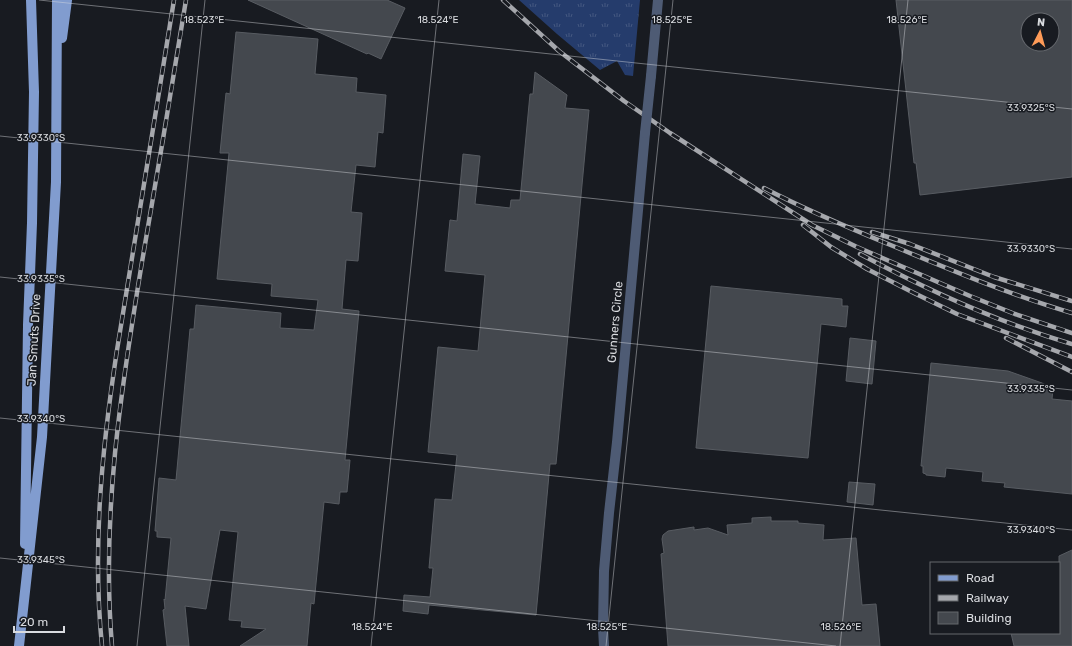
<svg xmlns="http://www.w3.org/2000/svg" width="1072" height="646" font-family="Rubik,sans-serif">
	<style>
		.grass { fill: url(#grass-tufts) }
		.building { fill: #44484e; stroke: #585c62; fill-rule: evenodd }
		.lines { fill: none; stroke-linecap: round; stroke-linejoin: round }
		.minor { stroke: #4e5b74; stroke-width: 10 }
		.major { stroke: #819ccf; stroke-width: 10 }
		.rail-casing { stroke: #a5a7ac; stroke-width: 4.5 }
		.rail { stroke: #181b21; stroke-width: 3; stroke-dasharray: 9; stroke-linecap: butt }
		.minor-bridge { stroke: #4e5b74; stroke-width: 10 }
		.ticks { fill: none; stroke: #d9dbdf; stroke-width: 1; stroke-opacity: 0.45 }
		.labels { text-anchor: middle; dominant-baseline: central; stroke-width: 3; stroke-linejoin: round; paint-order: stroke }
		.street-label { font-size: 12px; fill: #d9dbdf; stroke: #181b21 }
		.ticks-label { font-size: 10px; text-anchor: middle; fill: #d9dbdf; stroke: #181b21; stroke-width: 3; stroke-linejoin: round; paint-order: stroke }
	</style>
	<defs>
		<pattern id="grass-tufts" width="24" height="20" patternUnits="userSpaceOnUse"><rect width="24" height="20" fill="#253c6c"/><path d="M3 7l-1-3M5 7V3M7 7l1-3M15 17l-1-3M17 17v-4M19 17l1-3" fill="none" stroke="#445881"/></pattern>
	</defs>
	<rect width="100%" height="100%" fill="#181b21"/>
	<path class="grass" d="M519,0h121l-7,76 -8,-1 -8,-14 -17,9 -43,-36z"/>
	<path class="building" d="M248,0h139l18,8 -24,51 -13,-6 -1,1z
		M896,0h176v177l-152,18 -4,-32h-2zM1028,20h24v24h-24z
		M236,32l82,7 -3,35 42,4 -1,14 30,3 -3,38 -5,-1 -3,35 -19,-2 -5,47 11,1 -4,48 -12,-1 -4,49 17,2 -14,149h5l-3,32h-7l-1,12 -15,-2 -10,102 -3,-1 -4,43h-67l26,-17 -25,-2 1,-6 -13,-1 9,-88 -18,-2 -14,79 -21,-3 4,40h-22l-4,-36 2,-1 -1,-10 1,1 6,-62 -14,-1v-6h-2l4,-53 17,2 14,-151h4l2,-24 85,8 -1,15 34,2 4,-30 -47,-4 1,-12 -55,-5 12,-126h-9l6,-60 4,1z
		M535,72l32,23 -2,13 24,2 -33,354h-6l-14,151 -107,-10 -1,9 -25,-3 1,-16 26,2 3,-29h-4l6,-69 17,1 5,-45 -29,-3 10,-105 40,4 7,-76 -40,-4 5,-51 7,1 6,-67 17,2 -5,48 35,4 1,-8h9l10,-106h3z
		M711,286l131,13v7h6l-2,21 -25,-3 -13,134 -112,-10z
		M850,338l26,3 -4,43 -26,-3z
		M931,363l77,8 34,12 11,6 -1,10 20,2v93l-68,-7 1,-4 -23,-2 1,-9 -37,-4 -1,9 -19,-2v-1l-3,-1v-7h-2z
		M849,482l26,2 -2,21 -26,-3z
		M771,517v4h27v2l26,2 -1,15 33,-2 6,67 14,-1 4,42h-212l-7,-92 3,-1 -2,-14 1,-4 5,-4 26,-4v3l14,-2 20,7 -1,-10 25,-2v-5z
		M1072,550v96h-58l-3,-13h48v-77z"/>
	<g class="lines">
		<path class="minor" d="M651,76l7,-76
			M604,646l-1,-18 1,-57 5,-58 8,-71 28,-309"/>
		<path class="major" d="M62,38l5,-38
			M25,544l3,-219 4,-102 2,-131 -3,-92
			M19,646l23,-209 6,-110 8,-145 1,-182"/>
		<g class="rail-casing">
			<path id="rail" d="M503,0l56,51 65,50 46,32 142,92 45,22 113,49 45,18 57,19
				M764,188c42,22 85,40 129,58 60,25 118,49 179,67
				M803,225l28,22 36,22 47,24 43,21 115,43
				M872,232l38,12 84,33 78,24
				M860,254c69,37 137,68 212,90
				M1006,338l66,34
				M102,646c-10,-99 0,-198 15,-296l57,-350
				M112,646c-11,-129 9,-257 30,-384 15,-87 30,-175 44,-262"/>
		</g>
		<use href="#rail" class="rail"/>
		<path class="minor-bridge" d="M645,133l6,-57"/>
	</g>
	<path class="ticks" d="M39,0l1033,109M0,136l1072,113M0,277l1072,113M0,418l1072,112M0,558l836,88M137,646l68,-646M371,646l68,-646M606,646l67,-646M840,646l68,-646"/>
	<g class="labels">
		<g class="street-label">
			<text transform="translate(615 322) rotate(-85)">Gunners Circle</text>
			<text transform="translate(34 340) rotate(-87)">Jan Smuts Drive</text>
		</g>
	</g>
	<g class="ticks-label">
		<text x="204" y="23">18.523°E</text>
		<text x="438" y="23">18.524°E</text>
		<text x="672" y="23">18.525°E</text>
		<text x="907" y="23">18.526°E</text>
		<text x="1031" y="111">33.9325°S</text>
		<text x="41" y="141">33.9330°S</text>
		<text x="1031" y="252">33.9330°S</text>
		<text x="41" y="282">33.9335°S</text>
		<text x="1031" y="392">33.9335°S</text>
		<text x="41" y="422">33.9340°S</text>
		<text x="1031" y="533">33.9340°S</text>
		<text x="41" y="563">33.9345°S</text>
		<text x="372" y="630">18.524°E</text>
		<text x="607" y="630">18.525°E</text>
		<text x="841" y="630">18.526°E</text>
	</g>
	<rect x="930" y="562" width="130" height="72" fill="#181b21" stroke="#65686d"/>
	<rect x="938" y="575" width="20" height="6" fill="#819ccf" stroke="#65686d"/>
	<text x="966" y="582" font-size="12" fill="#d9dbdf">Road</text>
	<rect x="938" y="595" width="20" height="6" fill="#a5a7ac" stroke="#65686d"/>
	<text x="966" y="602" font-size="12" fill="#d9dbdf">Railway</text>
	<rect x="938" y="612" width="20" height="12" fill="#44484e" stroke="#65686d"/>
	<text x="966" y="622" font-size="12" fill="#d9dbdf">Building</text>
	<g transform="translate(1040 32) rotate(6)"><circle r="19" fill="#181b21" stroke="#65686d"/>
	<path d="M0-3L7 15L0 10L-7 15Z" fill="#fe9b58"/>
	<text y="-6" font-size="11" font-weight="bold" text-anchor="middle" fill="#d9dbdf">N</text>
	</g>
	<path d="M14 626v6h50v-6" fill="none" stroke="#d9dbdf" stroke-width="2"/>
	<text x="20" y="626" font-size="12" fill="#d9dbdf" stroke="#181b21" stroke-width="3" paint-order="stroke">20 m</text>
</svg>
